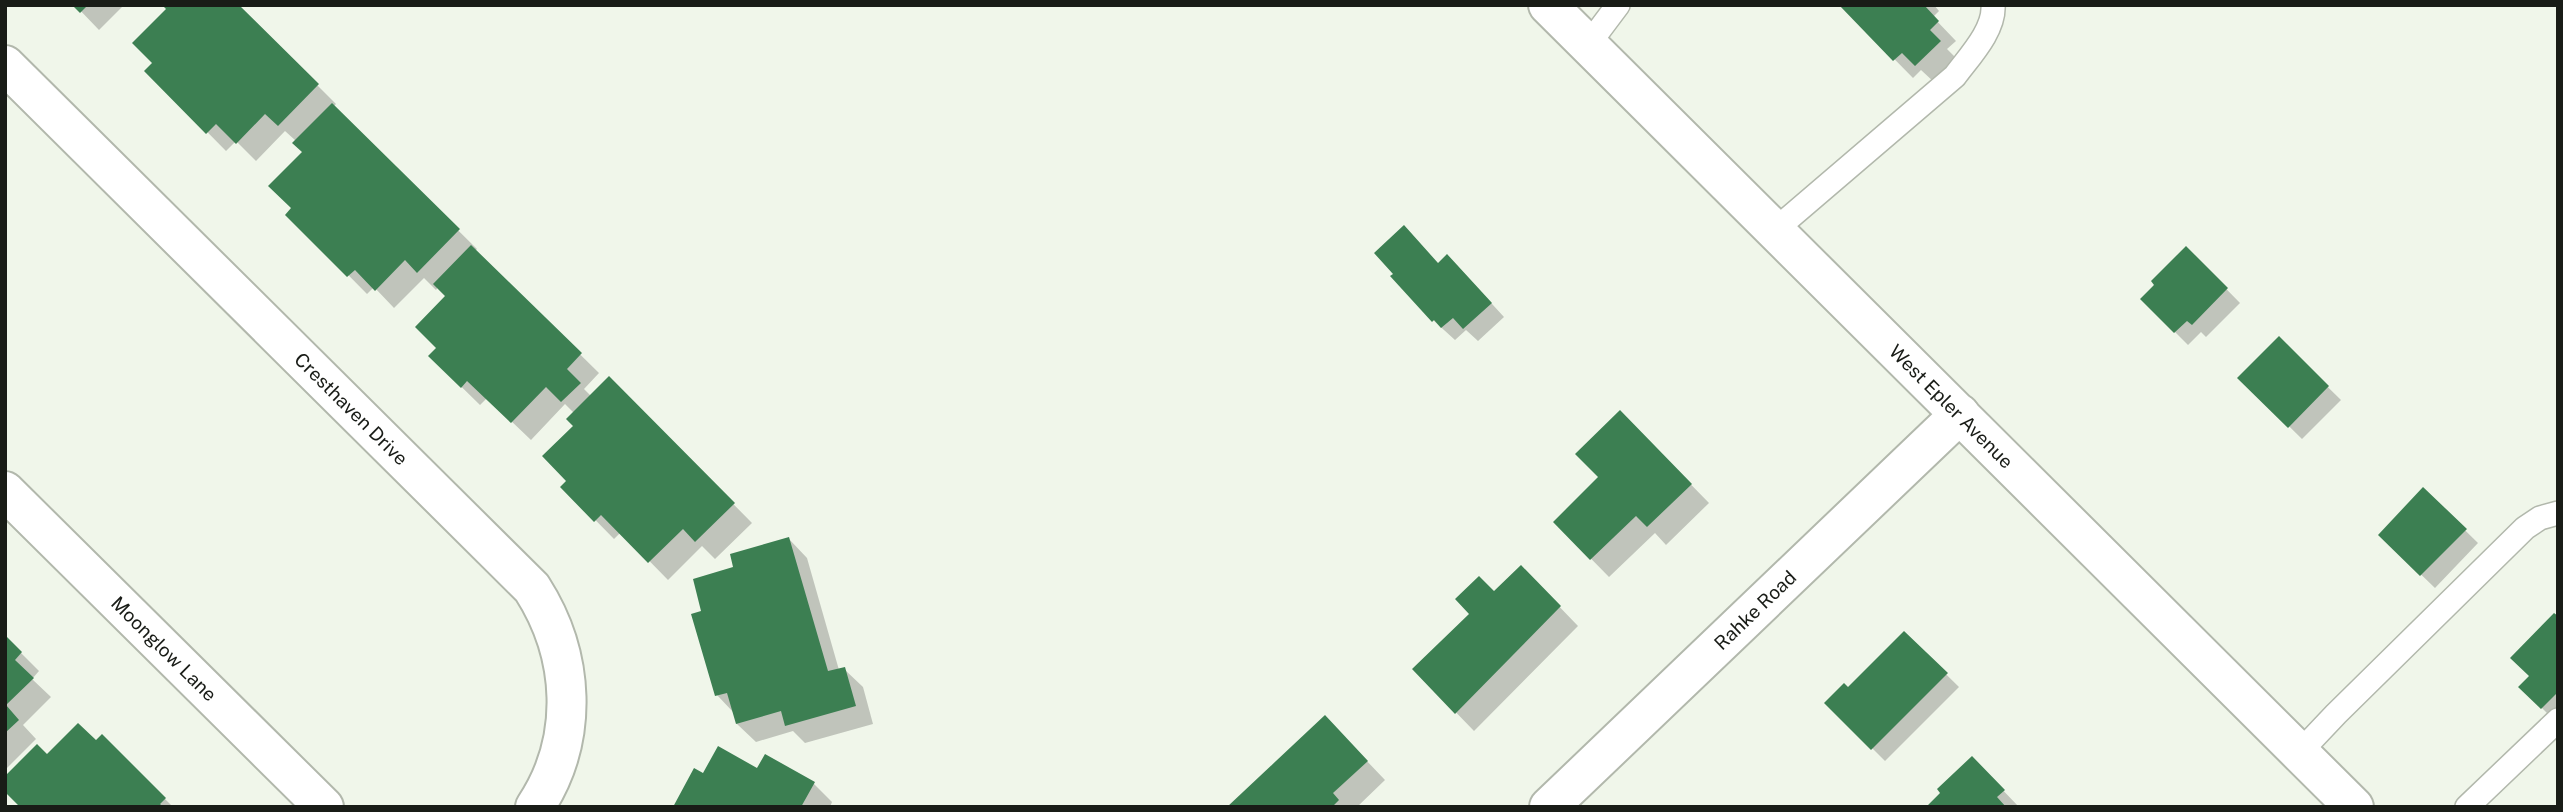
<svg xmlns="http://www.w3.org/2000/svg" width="2563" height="812" font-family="'Public Sans',sans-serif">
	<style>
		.shadow { fill: #0003 }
		.building { fill: #3c7f52 }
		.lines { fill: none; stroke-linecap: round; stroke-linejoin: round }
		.lane-casing { stroke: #b2b8ac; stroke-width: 26 }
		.street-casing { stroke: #b2b8ac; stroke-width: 42 }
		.secondary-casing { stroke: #b2b8ac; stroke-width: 42 }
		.lane { stroke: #fff; stroke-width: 23 }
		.street { stroke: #fff; stroke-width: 38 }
		.secondary { stroke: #fff; stroke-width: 38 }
		.labels { text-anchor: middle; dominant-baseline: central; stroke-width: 7; stroke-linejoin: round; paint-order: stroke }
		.street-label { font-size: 19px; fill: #191c17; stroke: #f0f6ea }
	</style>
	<rect width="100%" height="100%" fill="#f0f6ea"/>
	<path class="shadow" d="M75,5h49l-25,25z
		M237,5l99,99 -3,3 144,142 -2,2 124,122 -15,16 7,7 18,-18 143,145 -37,36 -13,-13 -34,34 -47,-48 -7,7 -51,-52 6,-6 6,-55 -1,-13 -9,-9 -34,36 -44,-42 -7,7 -50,-49 8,-8 9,-52 -9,-9 -2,3 -12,-12 -30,30 -20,-21 -7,7 -79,-80 5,-6 11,-55 -8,-12 -11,-10 -29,30 -20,-20 -10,10 -79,-80 7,-8z
		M1841,5h93l5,6 -6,6 23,24 -9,8 11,11 -23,23 -14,-13 -8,8z
		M2186,248l54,55 -34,34 -5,-5 -13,13 -46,-46z
		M1439,265l21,4 44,48 -26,24 -12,-11 -11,10 -22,-20z
		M2279,339l62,61 -39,39 -62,-61z
		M1620,412l89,91 -43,42 -11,-12 -46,44 -54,-55 46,-45z
		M2424,490l54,53 -43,45 -55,-53z
		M789,539l18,19 32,112 5,-1 19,18 10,37 -68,19 -12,-12 -37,11 -19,-18 -3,-11 -17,-18 -13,-83 31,-44z
		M1521,567l57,59 -104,105 -60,-62z
		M2558,619v99l-3,3 -34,-34 10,-10z
		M1904,633l55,54 -74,74 -58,-58 21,-14z
		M5,637l34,34 -7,8 19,18 -28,28 13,14 -31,31z
		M102,736l71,71h-150l24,-51 49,-13z
		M1343,736l42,44 -28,27h-127z
		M1972,758l47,49h-87z
		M758,770l56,14 18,18 -2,5h-155l28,-32z"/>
	<path class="building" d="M72,5h16l-8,8z
		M162,5h77l80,79 -41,42 -13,-12 -29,30 -20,-20 -10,10 -62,-63 8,-8 -20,-20 34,-34z
		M1839,5h85l15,16 -9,9 11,11 -26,25 -13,-13 -9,8z
		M332,103l128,126 -43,44 -12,-13 -30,31 -20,-21 -8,7 -62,-62 6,-7 -23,-22 34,-34 -10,-9z
		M1404,225l34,38 9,-9 45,49 -29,26 -10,-11 -12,10 -7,-8 -2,2 -42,-46 3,-2 -19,-21z
		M471,245l111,108 -15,16 14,14 -20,19 -15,-15 -35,36 -44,-42 -6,7 -33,-32 8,-8 -21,-21 30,-31 -12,-12z
		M2186,246l42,42 -36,37 -5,-4 -13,12 -34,-34 14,-14 -3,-4z
		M2279,336l50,50 -41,42 -51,-50z
		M609,376l126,127 -40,39 -12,-13 -35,34 -47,-48 -7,7 -34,-35 6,-6 -24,-25 31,-30 -7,-7z
		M1620,410l72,74 -45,43 -11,-11 -46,44 -37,-38 45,-45 -23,-23z
		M2423,487l44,42 -47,47 -42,-41z
		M789,537l39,134 17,-4 11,39 -71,20 -4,-15 -45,13 -9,-31 -12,3 -24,-82 10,-3 -8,-32 40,-12 -3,-13z
		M1521,565l40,41 -106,108 -43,-45 57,-55 -14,-15 24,-23 15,15z
		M2554,613l4,3v76l-17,17 -23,-22 11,-11 -19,-18z
		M1904,631l44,42 -77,77 -47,-47 20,-20 4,4z
		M5,635l17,17 -7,8 19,18 -28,27 13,15 -14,13z
		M1325,715l43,46 -35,32 6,7 -7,7h-105z
		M78,723l18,17 6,-6 64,64 -6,6 3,3h-143l-15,-15v-16l32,-32 10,10z
		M718,746l39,22 8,-14 50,28 -14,25h-128l21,-39 9,5z
		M1972,756l33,34 -8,7 9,10h-77l-1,-2 12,-12 -3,-4z"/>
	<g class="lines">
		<g class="lane-casing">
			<path id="lane" d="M1588,45l30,-40
				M1775,230l180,-154c14,-19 40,-46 38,-71
				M2300,752l36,-38 189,-186 15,-10 18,-5
				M2467,807l91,-87"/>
		</g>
		<g class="street-casing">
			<g id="street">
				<path id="s1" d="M5,65l527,523c43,67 48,151 3,219"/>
				<path id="s2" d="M5,491l319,316"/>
				<path id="s3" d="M1549,807l411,-393"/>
			</g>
		</g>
		<g class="secondary-casing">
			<g id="secondary">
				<path id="s4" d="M1548,5l806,802"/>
			</g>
		</g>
		<use href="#lane" class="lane"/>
		<use href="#street" class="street"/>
		<use href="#secondary" class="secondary"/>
	</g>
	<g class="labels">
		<g class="street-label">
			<text stroke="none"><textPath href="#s4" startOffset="569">West Epler Avenue</textPath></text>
			<text stroke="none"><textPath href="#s1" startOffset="488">Cresthaven Drive</textPath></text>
			<text stroke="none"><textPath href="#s3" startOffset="285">Rahke Road</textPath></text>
			<text stroke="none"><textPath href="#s2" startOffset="224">Moonglow Lane</textPath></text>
		</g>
	</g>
	<rect width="2563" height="812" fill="none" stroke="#191c17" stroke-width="14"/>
</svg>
